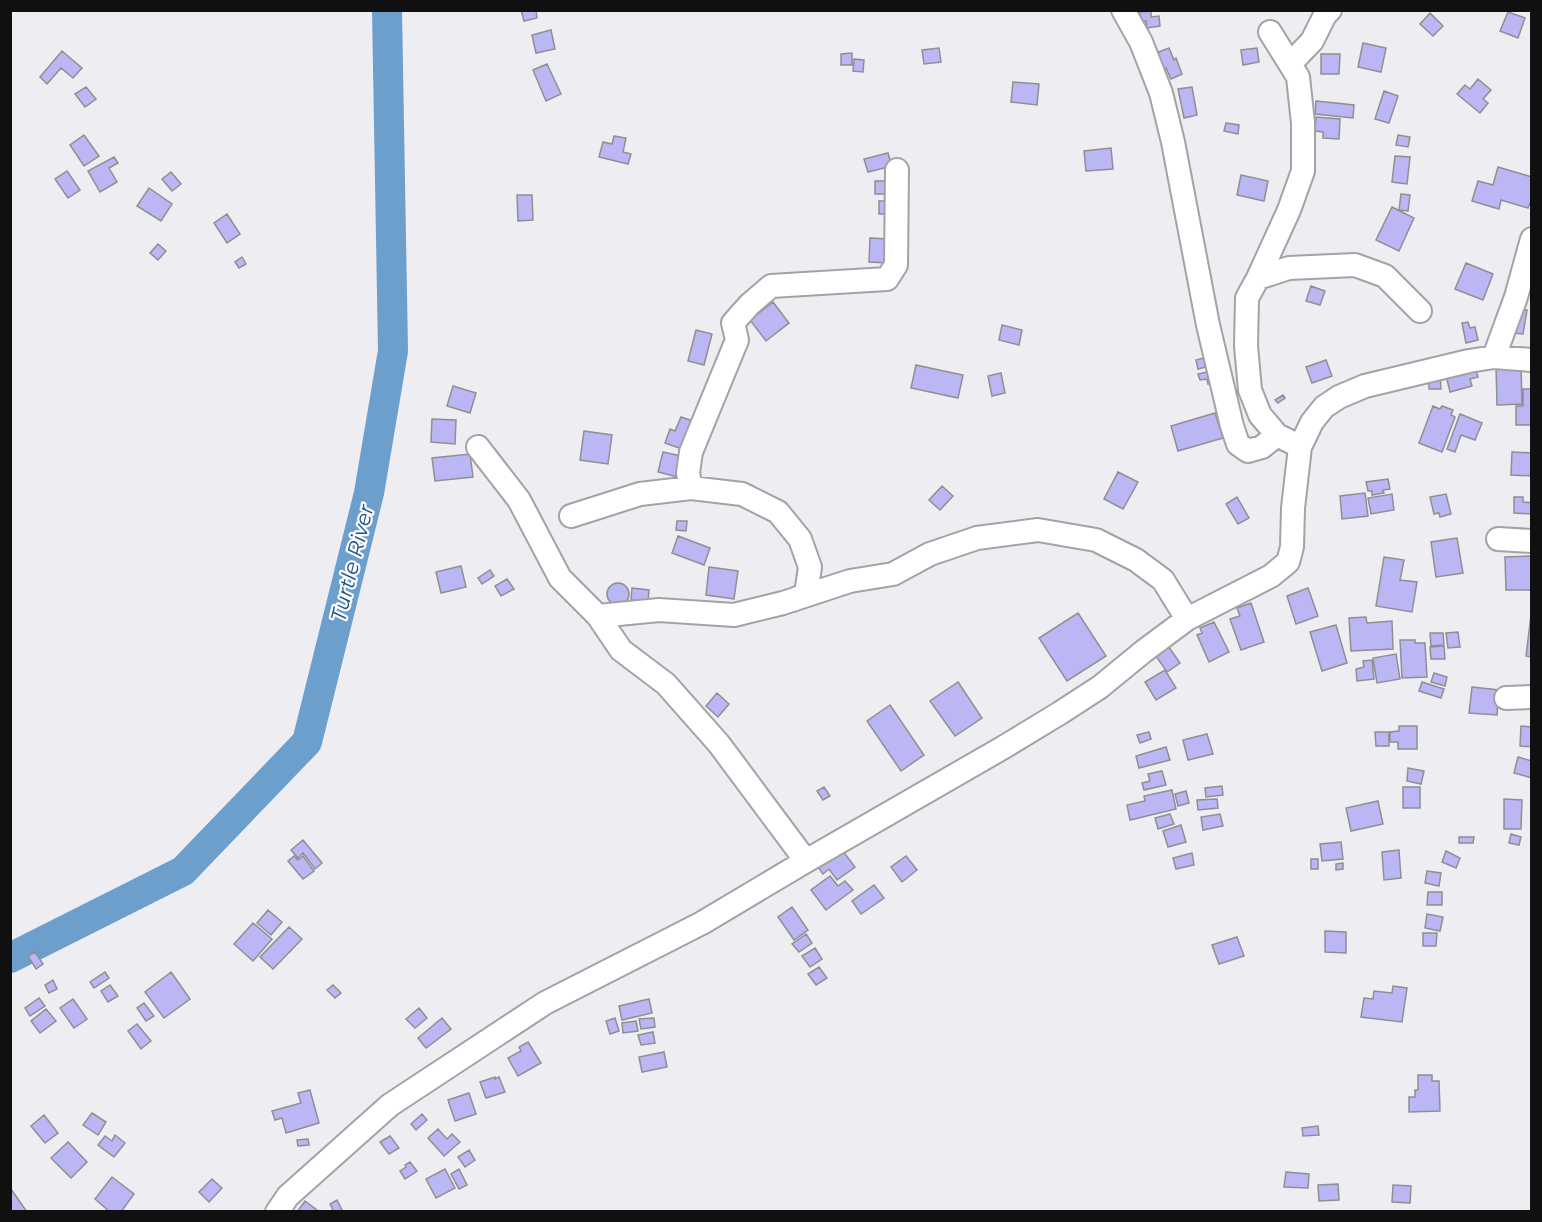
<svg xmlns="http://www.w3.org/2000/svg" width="1542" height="1222" font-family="Montserrat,sans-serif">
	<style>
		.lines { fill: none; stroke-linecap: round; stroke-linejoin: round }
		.river { stroke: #6c9fcc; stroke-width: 30 }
		.building { fill: #bbb6f4; stroke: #8f8f93; stroke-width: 1.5 }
		.minor-casing { stroke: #a3a3a7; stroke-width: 26 }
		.minor { stroke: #fff; stroke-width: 22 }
		.labels { text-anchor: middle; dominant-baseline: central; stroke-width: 4.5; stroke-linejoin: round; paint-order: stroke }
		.water-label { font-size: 21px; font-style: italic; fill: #1b537f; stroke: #fbfbff }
	</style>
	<rect width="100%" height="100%" fill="#eeedf2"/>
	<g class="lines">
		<path class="river" d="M10,958l173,-87 124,-129 62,-249 24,-142 -6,-341"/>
	</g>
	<path class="building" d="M521,10h15l1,8 -13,3z
		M1151,11v6l8,-1 1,10 -13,2 -1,-7 -5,1 -1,-10z
		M1508,12l17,6 -7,20 -18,-7z
		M1430,13l13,13 -10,10 -13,-12z
		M551,30l4,19 -19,4 -4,-18z
		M1363,43l23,5 -5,24 -23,-5z
		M939,48l2,14 -17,2 -2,-14z
		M1169,48l5,12 2,-2 6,16 -11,5 -5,-11 -9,4 -6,-17z
		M1257,48l2,14 -16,3 -2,-15z
		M62,51l20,17 -9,10 -12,-10 -14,16 -7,-7z
		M852,53v12h-11v-11z
		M1321,54h19l-1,20h-18z
		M854,59l10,1 -1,12 -10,-1z
		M547,64l14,30 -15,7 -13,-31z
		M1478,79l13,11 -8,9 5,4 -8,10 -23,-19 8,-9 5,4z
		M1013,82l26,2 -2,21 -26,-3z
		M86,87l10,12 -11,8 -10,-13z
		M1192,87l5,28 -13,3 -6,-29z
		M1384,91l14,5 -9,27 -14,-4z
		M1316,101l38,4 -1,13 -38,-4z
		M1316,117l24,2 -1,20 -16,-1v-6l-8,-1z
		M1226,123l13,2 -1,9 -14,-3z
		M84,135l15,21 -15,10 -14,-21z
		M1398,135l12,2 -2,10 -12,-2z
		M614,136l12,2 -3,14 8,2 -3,10 -29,-7 4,-15 9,2z
		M1111,148l2,21 -27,2 -2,-20z
		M888,153l4,13 -24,6 -4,-13z
		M1395,156l15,1 -3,27 -15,-2z
		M114,157l4,6 -9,5 8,14 -17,10 -12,-21z
		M1498,167l34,10v21l-4,10 -27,-8 -2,9 -27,-8 6,-20 15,4z
		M67,171l13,19 -12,8 -13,-19z
		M171,172l10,12 -9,7 -10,-12z
		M1241,175l27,6 -4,20 -27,-6z
		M875,181h17v13h-17z
		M149,188l23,16 -11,17 -24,-15z
		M1401,194l9,1 -2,16 -9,-1z
		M517,195h15l1,25 -15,1z
		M879,201h13v13h-13z
		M1392,207l22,11 -15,33 -23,-11z
		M227,214l13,20 -13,9 -13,-20z
		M870,238l19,1 -1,24 -19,-1z
		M158,244l8,7 -8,9 -8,-7z
		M242,257l4,7 -7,4 -4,-6z
		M1466,263l27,11 -10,26 -28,-11z
		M1311,286l14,5 -5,14 -14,-4z
		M773,302l16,21 -23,18 -16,-21z
		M1517,309l10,1 -4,24 -10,-1z
		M1468,322l2,6 5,-1 3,13 -12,3 -4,-20z
		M1002,325l20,5 -3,15 -20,-5z
		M696,330l16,4 -8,31 -16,-4z
		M1204,358l2,9 -8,2 -2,-9z
		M1326,360l6,16 -20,7 -6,-16z
		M916,365l47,10 -5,23 -47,-10z
		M1521,365l1,39 -25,1 -1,-39z
		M1215,366l3,16 -10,2 -1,-5 -7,1 -2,-6 9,-2 -1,-5z
		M1475,367l3,10 -8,2 2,7 -22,6 -4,-17z
		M1001,373l4,20 -13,3 -4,-20z
		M1440,376l1,13h-12v-12z
		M453,386l23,7 -6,20 -23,-7z
		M1523,389h9v36h-16v-19h7z
		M1283,395l2,3 -7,5 -3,-3z
		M1433,406l7,3 2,-3 11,4 -2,5 4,2 -13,35 -23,-9z
		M1215,413l8,25 -45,13 -7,-25z
		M1460,414l22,9 -7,17 -14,-5 -6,17 -8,-3z
		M681,417l15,5 -11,28 -20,-7 5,-14 5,2z
		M432,419l24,1 -1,24 -24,-2z
		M584,431l28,4 -4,29 -28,-4z
		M663,452l23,5 -4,21 -24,-6z
		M1512,452l20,1v23l-21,-1z
		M470,454l3,23 -38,4 -3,-23z
		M1118,472l20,10 -15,27 -19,-10z
		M1388,479l2,10 -7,1 1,3 -12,2v-4h-4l-2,-9z
		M942,486l11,10 -13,14 -11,-10z
		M1365,493l3,23 -26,3 -2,-23z
		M1392,494l2,16 -23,4 -3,-16z
		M1446,494l5,20 -11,3 -1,-4 -5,1 -4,-17z
		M1237,497l12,21 -11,6 -12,-20z
		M1514,497h9v5l9,1v11l-18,-1z
		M677,521h10l-1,10 -10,-1z
		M678,536l32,12 -6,17 -32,-12z
		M1457,538l6,35 -27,4 -5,-35z
		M1532,556v34h-26l-1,-33z
		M1384,557l20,3 -4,20 17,2 -5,30 -36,-6z
		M461,566l5,21 -25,6 -5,-21z
		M709,567l29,4 -4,28 -28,-4z
		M490,570l4,6 -12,8 -4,-6z
		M507,579l7,10 -13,7 -6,-10z
		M607 594a11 11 0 1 1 22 0a11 11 0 1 1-22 0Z
		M632,588l17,2 -1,12 -17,-2z
		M1308,588l10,28 -22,8 -9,-28z
		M1251,603l13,39 -23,8 -11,-31 10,-3 -3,-8z
		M1078,613l28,43 -39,25 -28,-43z
		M1531,615h1v42l-6,-1z
		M1366,617l1,6 25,-2 1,28 -42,2 -2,-33z
		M1214,622l15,30 -20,10 -12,-27 5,-2 -2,-5z
		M1336,625l11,38 -25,8 -12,-39z
		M1458,632l2,15 -12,1 -2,-15z
		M1430,633h13l1,12 -13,1z
		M1400,640h15v3h10l2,34 -25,1z
		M1166,643l14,20 -13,9 -14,-20z
		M1444,646l1,13h-14l-1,-12z
		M1396,654l4,25 -23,4 -4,-25z
		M1372,660l2,19 -17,2 -1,-12 8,-2 -1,-6z
		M1165,670l11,18 -20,12 -11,-18z
		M1434,673l13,4 -2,9 -14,-4z
		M958,682l24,36 -27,18 -25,-35z
		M1422,682l22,7 -3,9 -22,-7z
		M1472,687l27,3 -2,25 -28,-2z
		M717,693l12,11 -11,13 -12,-11z
		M890,705l34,50 -23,16 -34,-50z
		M1399,726h18v23h-19v-7h-8v-10l9,-1z
		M1521,726l11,1v20l-12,-1z
		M1149,732l2,7 -11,4 -3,-8z
		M1375,732h14v14h-13z
		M1207,734l6,20 -25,6 -5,-20z
		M1166,747l4,13 -31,8 -3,-12z
		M1518,757l14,4v17l-18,-5z
		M1408,768l16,3 -3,13 -14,-3z
		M1162,771l4,14 -22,5 -2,-7 8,-2 -2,-7z
		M1222,786l1,9 -17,2 -1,-9z
		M824,787l6,9 -7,4 -6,-9z
		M1403,787h17v21h-17z
		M1172,790l4,19 -46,11 -3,-15 18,-4 -1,-5z
		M1186,791l3,12 -11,3 -3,-12z
		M1217,799l1,9 -20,2 -1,-10z
		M1504,799l18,1 -1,29h-17z
		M1378,801l5,23 -32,7 -5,-23z
		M1170,814l4,10 -16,5 -3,-11z
		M1220,814l3,12 -20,4 -2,-13z
		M1181,825l5,17 -18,5 -5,-16z
		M1511,834l10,3 -2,8 -10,-2z
		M1459,837h15l-1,6h-14z
		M303,840l19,23 -7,6 -12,-16 -5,5 -7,-8z
		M1341,842l2,17 -21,2 -2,-17z
		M842,850l13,17 -18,13 -8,-11 -6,5 -5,-7z
		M1399,850l2,28 -17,2 -2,-28z
		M1446,851l14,7 -4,10 -14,-6z
		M1192,853l2,12 -18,4 -3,-11z
		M294,856l4,4 5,-4 11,15 -11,8 -15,-18z
		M906,856l11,14 -15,12 -11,-15z
		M1311,859h7v10h-7z
		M1343,863v6l-7,1v-6z
		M1427,871l14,2 -2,13 -14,-3z
		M830,876l8,10 7,-5 8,9 -27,20 -15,-20z
		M874,885l10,13 -23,16 -9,-13z
		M1428,892h14v13h-15z
		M792,907l16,23 -14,10 -16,-23z
		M268,910l14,12 -11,13 -14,-12z
		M1427,914l16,3 -3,14 -15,-3z
		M253,923l19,16 -19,22 -19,-17z
		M289,927l13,12 -29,30 -13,-12z
		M1325,931l21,1v21l-21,-1z
		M1423,933h14l-1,13h-13z
		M806,934l6,9 -13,9 -7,-8z
		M1237,937l7,19 -25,8 -7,-19z
		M815,948l7,11 -12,8 -8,-11z
		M35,952l8,12 -7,5 -8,-13z
		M819,967l8,11 -11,7 -8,-11z
		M105,972l4,6 -15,10 -4,-6z
		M171,972l19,27 -26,19 -19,-26z
		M53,980l4,9 -8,4 -4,-8z
		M110,985l8,11 -10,6 -7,-11z
		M333,985l8,8 -6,5 -8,-8z
		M1393,986l14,2 -5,34 -41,-5 3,-19 9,1 1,-8 18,2z
		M39,998l6,8 -15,10 -5,-8z
		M73,999l14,20 -13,9 -14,-20z
		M649,999l3,14 -30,7 -3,-14z
		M144,1003l10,13 -8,5 -9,-13z
		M419,1008l8,10 -12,10 -9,-9z
		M46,1009l10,12 -16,12 -9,-12z
		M442,1018l9,11 -25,19 -8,-10z
		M615,1018l4,13 -9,3 -4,-13z
		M654,1018l1,9 -14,2 -2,-10z
		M636,1021l2,10 -15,2 -1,-10z
		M137,1024l14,17 -10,8 -13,-18z
		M653,1032l2,11 -14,2 -3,-10z
		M528,1042l13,21 -23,13 -10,-18 13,-7 -2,-4z
		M664,1052l3,15 -25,5 -3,-15z
		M1418,1075h14v6h7l1,30 -31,1v-15h6v-7h3z
		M495,1077v2l4,-2 6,15 -19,6 -6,-16z
		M310,1090l9,33 -33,10 -4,-15 -7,2 -3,-9 29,-8 -3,-10z
		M469,1093l7,21 -21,7 -7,-21z
		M92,1113l14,9 -8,13 -15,-10z
		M422,1114l5,6 -11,10 -5,-6z
		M44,1115l14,18 -13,10 -14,-17z
		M1318,1126l1,9 -16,1 -1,-8z
		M438,1129l9,10 5,-5 8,8 -16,14 -16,-18z
		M115,1135l10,8 -11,14 -16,-12 7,-9 7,5z
		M390,1136l9,12 -10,6 -9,-12z
		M308,1139l1,6 -11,1 -1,-6z
		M68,1142l19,20 -16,16 -20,-20z
		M469,1150l6,10 -10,7 -7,-10z
		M410,1162l7,9 -12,8 -5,-8 6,-4 -1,-2z
		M445,1169l10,19 -19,10 -10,-19z
		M459,1169l8,16 -8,4 -8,-15z
		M1286,1172l23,2 -1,14 -24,-1z
		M112,1177l22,17 -13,18h-11l-15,-13z
		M212,1179l10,9 -13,14 -10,-10z
		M1338,1184l1,16 -20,1 -1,-16z
		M1393,1185l18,1 -1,17 -18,-1z
		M11,1189l16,23h-17z
		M337,1200l6,12h-9l-4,-8z
		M305,1201l12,9 -1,2h-19z"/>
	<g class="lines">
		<g class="minor-casing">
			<path id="minor" d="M1123,10l18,32 20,51 12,49 35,183 24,101 6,18 10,7 14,-4 15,-12
				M1290,64l22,-23 13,-26 5,-5
				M1258,278l31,-68 14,-39v-48l-5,-46 -28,-45
				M1494,357l22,-60 16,-58
				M1291,442l-14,-7 -17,-20 -10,-25 -4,-44 1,-48 11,-20 31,-10 66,-3 30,11 35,35
				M478,447l41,53 41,78 38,38 23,34 45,34 53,60 87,117
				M691,488l-3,-15 3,-21 46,-112 -4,-17 17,-19 21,-18 116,-7 9,-14 1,-95
				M571,516l69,-22 51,-6 51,6 36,18 22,27 10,28 -4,27 -13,6
				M1498,539l34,2
				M598,616l61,-6 75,5 49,-12 67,-22 43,-7 37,-20 47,-16 61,-8 58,10 40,20 27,20 24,39
				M1506,698l26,-1
				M277,1212l11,-16 102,-91 155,-102 157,-80 104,-62 198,-114 56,-34 40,-26 44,-36 43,-32 84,-43 17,-14 4,-15 1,-39 7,-61 12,-25 12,-15 15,-10 26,-11 104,-25 25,-4 38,3"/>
		</g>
		<use href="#minor" class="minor"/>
	</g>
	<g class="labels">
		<g class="water-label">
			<text transform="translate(352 563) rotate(-76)">Turtle River</text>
		</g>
	</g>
	<rect width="1542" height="1222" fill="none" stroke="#101011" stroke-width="24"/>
</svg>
